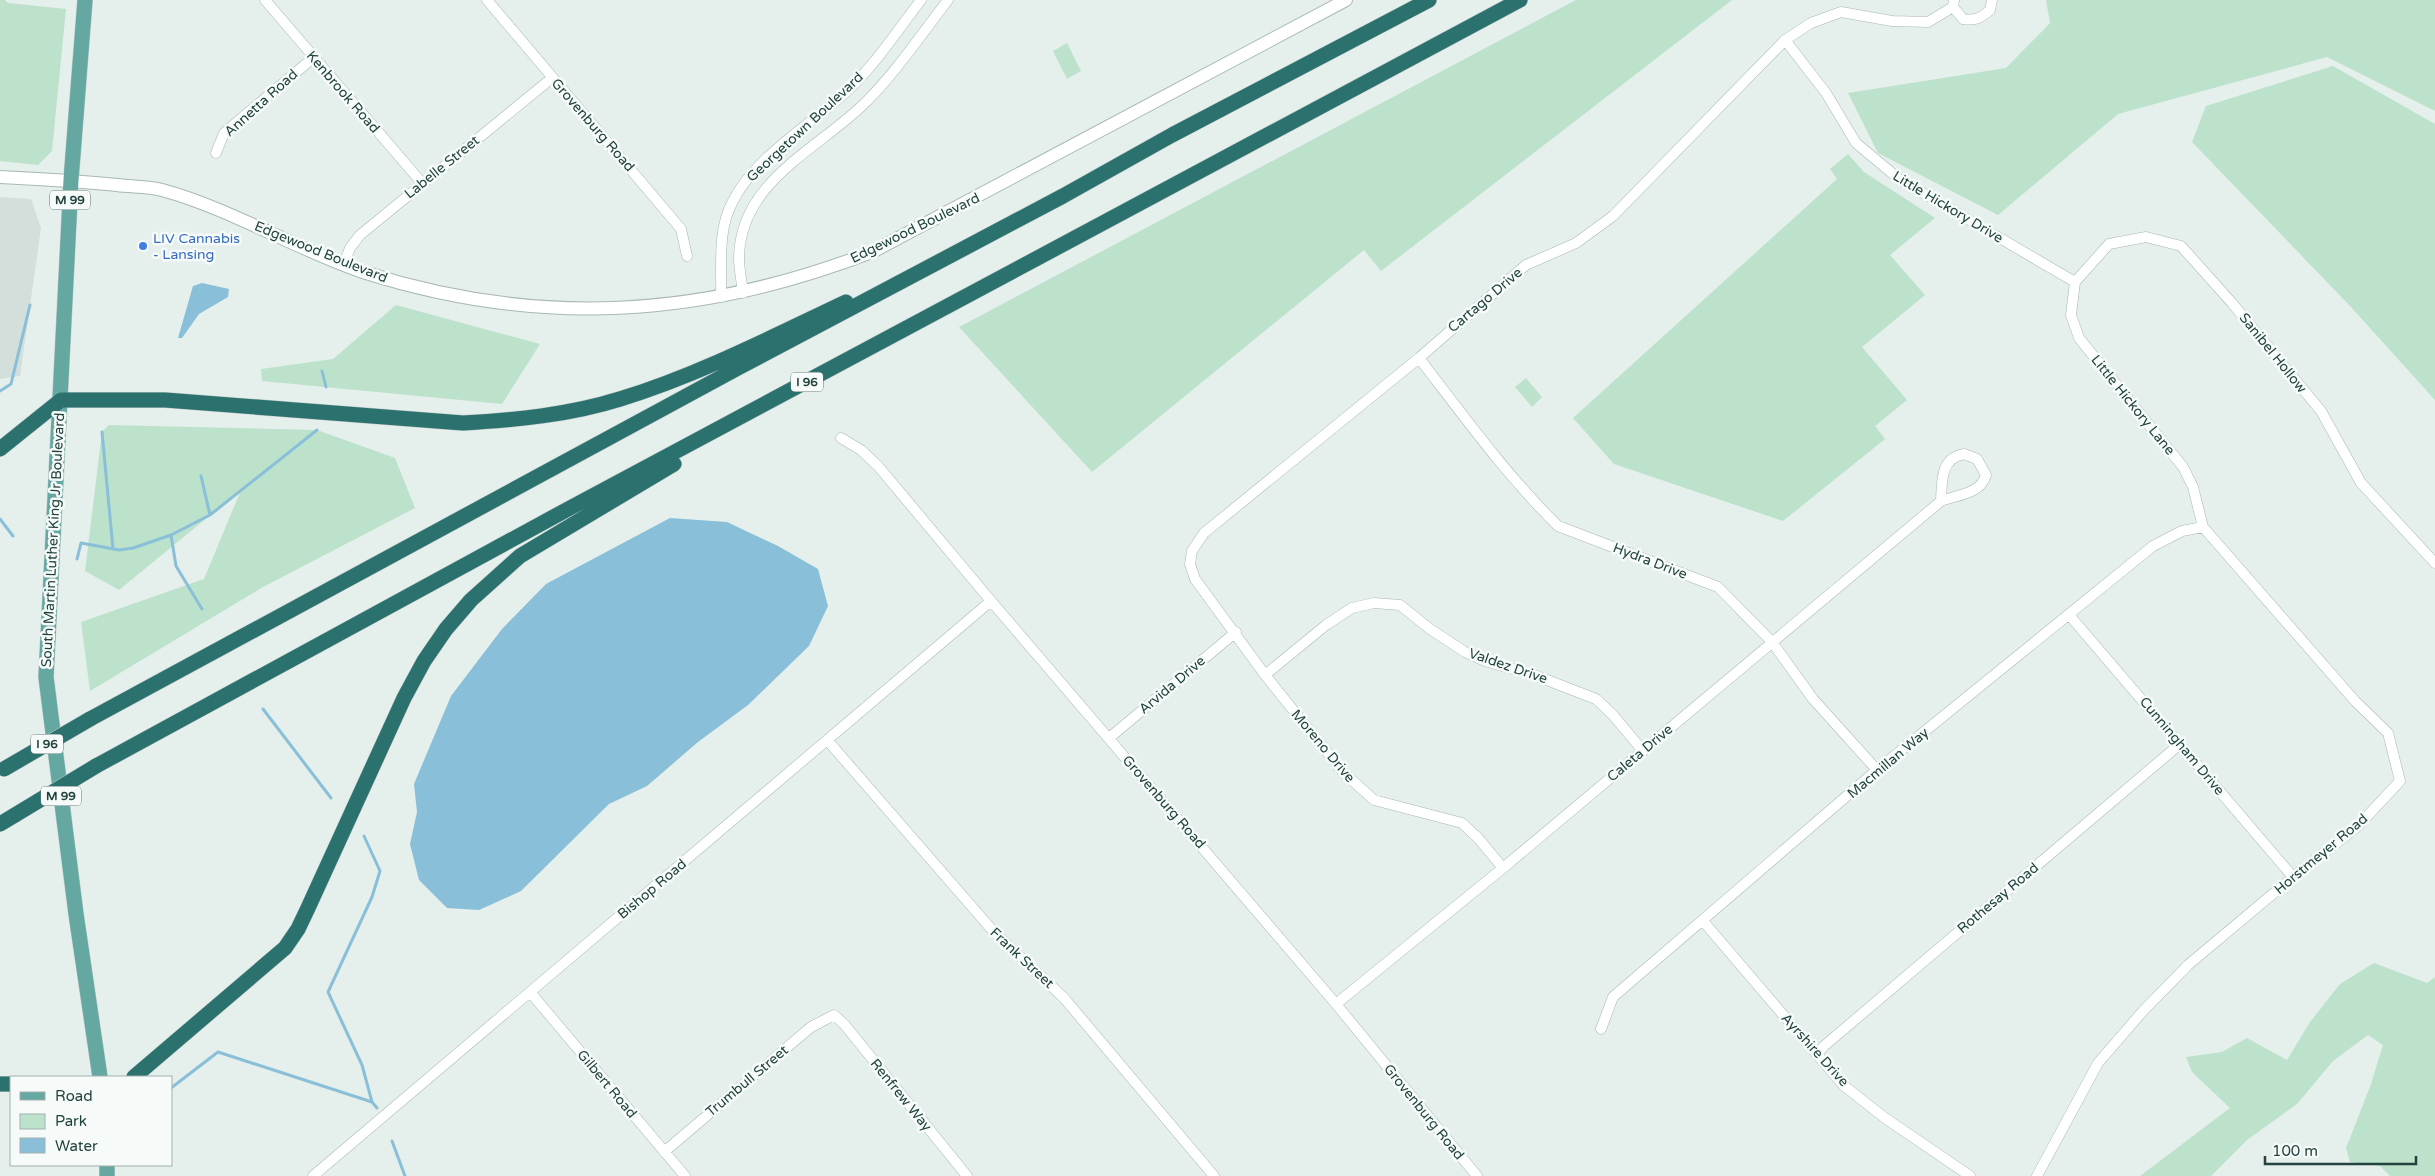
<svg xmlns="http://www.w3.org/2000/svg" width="2435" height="1176" font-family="'Varela Round',sans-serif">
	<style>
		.built { fill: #d3dfdb }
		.green { fill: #bce2cc }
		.water { fill: #89bfd8 }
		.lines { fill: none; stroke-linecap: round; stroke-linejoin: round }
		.stream { stroke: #89bfd8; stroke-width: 3 }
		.minor-casing { stroke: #a7b8b5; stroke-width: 11 }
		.tertiary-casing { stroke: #a7b8b5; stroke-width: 14 }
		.primary-casing { stroke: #c1cac9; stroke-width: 16 }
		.motorway-casing { stroke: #c1cac9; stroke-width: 16 }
		.minor { stroke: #fff; stroke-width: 10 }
		.tertiary { stroke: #fff; stroke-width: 12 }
		.primary { stroke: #65a8a2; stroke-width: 15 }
		.motorway { stroke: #2b726f; stroke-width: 15 }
		.motorway-bridge-casing { stroke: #c1cac9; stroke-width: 16; stroke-linecap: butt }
		.motorway-bridge { stroke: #2b726f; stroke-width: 15 }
		.shop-dot { fill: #3f7fe0; stroke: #f6fbf9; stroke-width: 2 }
		.labels { text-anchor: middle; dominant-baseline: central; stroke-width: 5; stroke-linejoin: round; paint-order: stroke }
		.shield { fill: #f6fbf9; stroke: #627a77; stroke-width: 1 }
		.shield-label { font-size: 12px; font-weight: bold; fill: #22433f }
		.street-label { font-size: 14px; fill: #22433f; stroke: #f6fbf9 }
		.shop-label { font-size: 14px; fill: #366cbe; stroke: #f6fbf9; text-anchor: start }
	</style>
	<rect width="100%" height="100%" fill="#e5efec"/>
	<path class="built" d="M0,197l31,2 10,29 -21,148 -20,3z"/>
	<path class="green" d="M0,0h5l3,3 58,6 -14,142 -14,14 -38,-4z
		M1576,0h156l-351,271 -17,-21 -272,222 -133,-145z
		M2046,0h389v111l-108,-54 -209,57 -120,101 -120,-62 -30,-60 158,-25 44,-45z
		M1067,43l14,28 -14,8 -14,-28z
		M2333,66l102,58v276l-84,-93 -159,-165 14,-36z
		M1848,154l16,18 71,46 -45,37 35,40 -63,52 45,53 -32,26 10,13 -102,82 -169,-57 -41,-46 264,-239 -7,-10z
		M396,305l144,39 -38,60 -240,-23 -1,-12 72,-10z
		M1526,378l16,19 -10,10 -17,-20z
		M109,425l208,5 78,28 20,50 -152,79 -173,104 -9,-69 123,-43 37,-89 -122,100 -34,-19 17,-139z
		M2374,963l53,20 8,-6v199h-45l-10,-10 -30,-4 -4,-14 25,-64 12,-39 -15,-10 -35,26 -36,43 -50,36 -36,36h-71l90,-68 -38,-36 -6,-15 36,-5 25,-14 40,22 23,-38 30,-38z"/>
	<path class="water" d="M202,283l27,6 -1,8 -29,17 -17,24h-4l15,-52z
		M670,518l57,4 51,24 40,23 10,37 -19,40 -61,59 -50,37 -51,44 -38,18 -88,87 -42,19 -32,-2 -28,-28 -9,-36 7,-32 -3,-28 37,-88 51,-67 44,-45z"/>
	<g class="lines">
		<path class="stream" d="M322,371l4,16
			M0,391l11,-7 19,-79
			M102,432l11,117
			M201,476l9,39
			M0,519l13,17
			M171,535l39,-20 107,-85
			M77,559l4,-16 38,7 14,-2 38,-13 5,31 26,43
			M263,709l68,89
			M364,836l16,35 -8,26 -44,95 34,73 10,37 5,6
			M171,1088l47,-36 154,50
			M392,1141l13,35"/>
		<g class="minor-casing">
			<path id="minor" d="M265,0l157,183
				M487,0l194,229 6,27
				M1954,0l-1,7 10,12c12,2 18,-1 27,-9l2,-10
				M1785,40l41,53 30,50 43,36 176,103
				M216,153l8,-20 89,-75
				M344,264l6,-16 10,-13 192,-157
				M2075,282l34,-38 37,-7 35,9 51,57 89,108 40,72 74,80
				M743,293c-1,-11 -4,-23 -4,-34 0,-77 78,-109 126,-156 31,-31 56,-68 83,-103
				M721,297c1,-32 -4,-67 12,-96 23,-45 78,-76 114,-110 28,-26 51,-61 74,-91
				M1419,358c44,57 87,117 139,168l160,61 54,55 41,57 64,71
				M841,438l20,12 17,16 113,135 345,403 141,172
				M2070,616l223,261
				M1265,675l61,-50 26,-17 22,-5 26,2 30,24 35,23 20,9 49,14 62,24 17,16 30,36
				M1109,738l127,-106
				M828,741l165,190 71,67 150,178
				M1503,868l-25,-30 -16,-15 -88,-23 -31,-28 -78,-97 -70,-96 -5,-15 2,-13 12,-18 215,-175 107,-93 50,-22 37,-27 172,-176 26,-17 30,-11 51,9 36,1 25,-15
				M1703,921l140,164 42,33 85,58
				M530,992l155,184
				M1336,1004l167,-136 438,-367c16,-6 40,-7 45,-26l-9,-16 -13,-5c-24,4 -22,28 -23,47
				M1601,1029l12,-32 264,-227 276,-224 29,-15 21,-4
				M1817,1054l7,-8 356,-302
				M664,1152l147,-125 23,-12 10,9 123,152
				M313,1176l678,-575
				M2037,1176l61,-113 45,-52 45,-46 105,-88 65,-51 42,-45 -12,-48 -33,-32 -152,-174 -10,-40 -10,-20 -104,-129 -8,-23 4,-33"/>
		</g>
		<g class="tertiary-casing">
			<path id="tertiary" d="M0,177c39,2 78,4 117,8 15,2 31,1 45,5 70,19 133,59 201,82 176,56 338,46 509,-20l474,-252"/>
		</g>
		<g class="primary-casing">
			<path id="primary" d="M85,0l-14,180 -25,497 30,237 24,163
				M107,1165v11"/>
		</g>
		<g class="motorway-casing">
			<path id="motorway" d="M0,449l61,-49h104l298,23c52,-3 106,-8 157,-24 78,-24 152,-62 226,-97
				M90,719l648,-351 325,-172 109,-61 257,-135
				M96,766l474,-258 950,-508
				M0,824l15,-9
				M134,1077l151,-129 13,-19 10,-21 96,-210 20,-37 22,-32 25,-29 49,-44 154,-92
				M0,1084h11"/>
		</g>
		<use href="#minor" class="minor"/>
		<use href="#tertiary" class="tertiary"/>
		<use href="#primary" class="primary"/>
		<use href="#motorway" class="motorway"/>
		<g class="motorway-bridge-casing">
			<path id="motorway-bridge" d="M4,769l86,-50
				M15,815l81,-49"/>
		</g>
		<use href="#motorway-bridge" class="motorway-bridge"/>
	</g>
	<circle class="shop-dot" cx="143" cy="246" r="5"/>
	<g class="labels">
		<g class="shield">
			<rect x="50" y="190.5" width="40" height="19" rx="4"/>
			<rect x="791" y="372.5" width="32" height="19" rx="4"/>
			<rect x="31" y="734.5" width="32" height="19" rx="4"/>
			<rect x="41" y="786.5" width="40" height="19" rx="4"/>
		</g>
		<g class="shield-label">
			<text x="70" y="200">M 99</text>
			<text x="807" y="382">I 96</text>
			<text x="47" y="744">I 96</text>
			<text x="61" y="796">M 99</text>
		</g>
		<g class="street-label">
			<text transform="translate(343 92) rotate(49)">Kenbrook Road</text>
			<text transform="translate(261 103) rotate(-42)">Annetta Road</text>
			<text transform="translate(593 125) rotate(49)">Grovenburg Road</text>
			<text transform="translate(805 127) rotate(-43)">Georgetown Boulevard</text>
			<text transform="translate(442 167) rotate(-39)">Labelle Street</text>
			<text transform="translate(1948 207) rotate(31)">Little Hickory Drive</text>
			<text transform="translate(915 228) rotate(-26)">Edgewood Boulevard</text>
			<text transform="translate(321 252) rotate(22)">Edgewood Boulevard</text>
			<text transform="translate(1485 300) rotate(-40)">Cartago Drive</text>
			<text transform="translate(2273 353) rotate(51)">Sanibel Hollow</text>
			<text transform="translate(2133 405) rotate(51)">Little Hickory Lane</text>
			<text transform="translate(53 540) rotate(-87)">South Martin Luther King Jr Boulevard</text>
			<text transform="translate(1650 561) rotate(21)">Hydra Drive</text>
			<text transform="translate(1508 666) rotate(19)">Valdez Drive</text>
			<text transform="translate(1172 685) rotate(-40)">Arvida Drive</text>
			<text transform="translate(1323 746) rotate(50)">Moreno Drive</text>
			<text transform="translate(2182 746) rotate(50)">Cunningham Drive</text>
			<text transform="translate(1640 753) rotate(-40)">Caleta Drive</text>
			<text transform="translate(1888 763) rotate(-40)">Macmillan Way</text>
			<text transform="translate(1164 802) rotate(49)">Grovenburg Road</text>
			<text transform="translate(2321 854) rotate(-40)">Horstmeyer Road</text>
			<text transform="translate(652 889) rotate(-40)">Bishop Road</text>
			<text transform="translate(1998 898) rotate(-40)">Rothesay Road</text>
			<text transform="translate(1022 958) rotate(43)">Frank Street</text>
			<text transform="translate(1815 1050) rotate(48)">Ayrshire Drive</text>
			<text transform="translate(747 1081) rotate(-40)">Trumbull Street</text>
			<text transform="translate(607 1084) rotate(50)">Gilbert Road</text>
			<text transform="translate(901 1095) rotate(51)">Renfrew Way</text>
			<text transform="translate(1424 1112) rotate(51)">Grovenburg Road</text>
		</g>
		<g class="shop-label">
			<text x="153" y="238">LIV Cannabis<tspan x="153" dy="16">- Lansing</tspan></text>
		</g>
	</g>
	<rect x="10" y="1076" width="162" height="90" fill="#f6fbf9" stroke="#a1b1af"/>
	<rect x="20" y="1092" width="25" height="8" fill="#65a8a2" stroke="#a1b1af"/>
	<text x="55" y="1101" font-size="15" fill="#22433f">Road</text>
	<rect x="20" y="1114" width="25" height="15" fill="#bce2cc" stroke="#a1b1af"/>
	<text x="55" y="1126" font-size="15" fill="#22433f">Park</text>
	<rect x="20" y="1138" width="25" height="15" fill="#89bfd8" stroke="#a1b1af"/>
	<text x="55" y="1151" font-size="15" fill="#22433f">Water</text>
	<path d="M2265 1156v8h151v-8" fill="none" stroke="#22433f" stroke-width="2.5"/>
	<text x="2272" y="1156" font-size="15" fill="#22433f" stroke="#f6fbf9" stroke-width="4" paint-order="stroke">100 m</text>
</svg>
